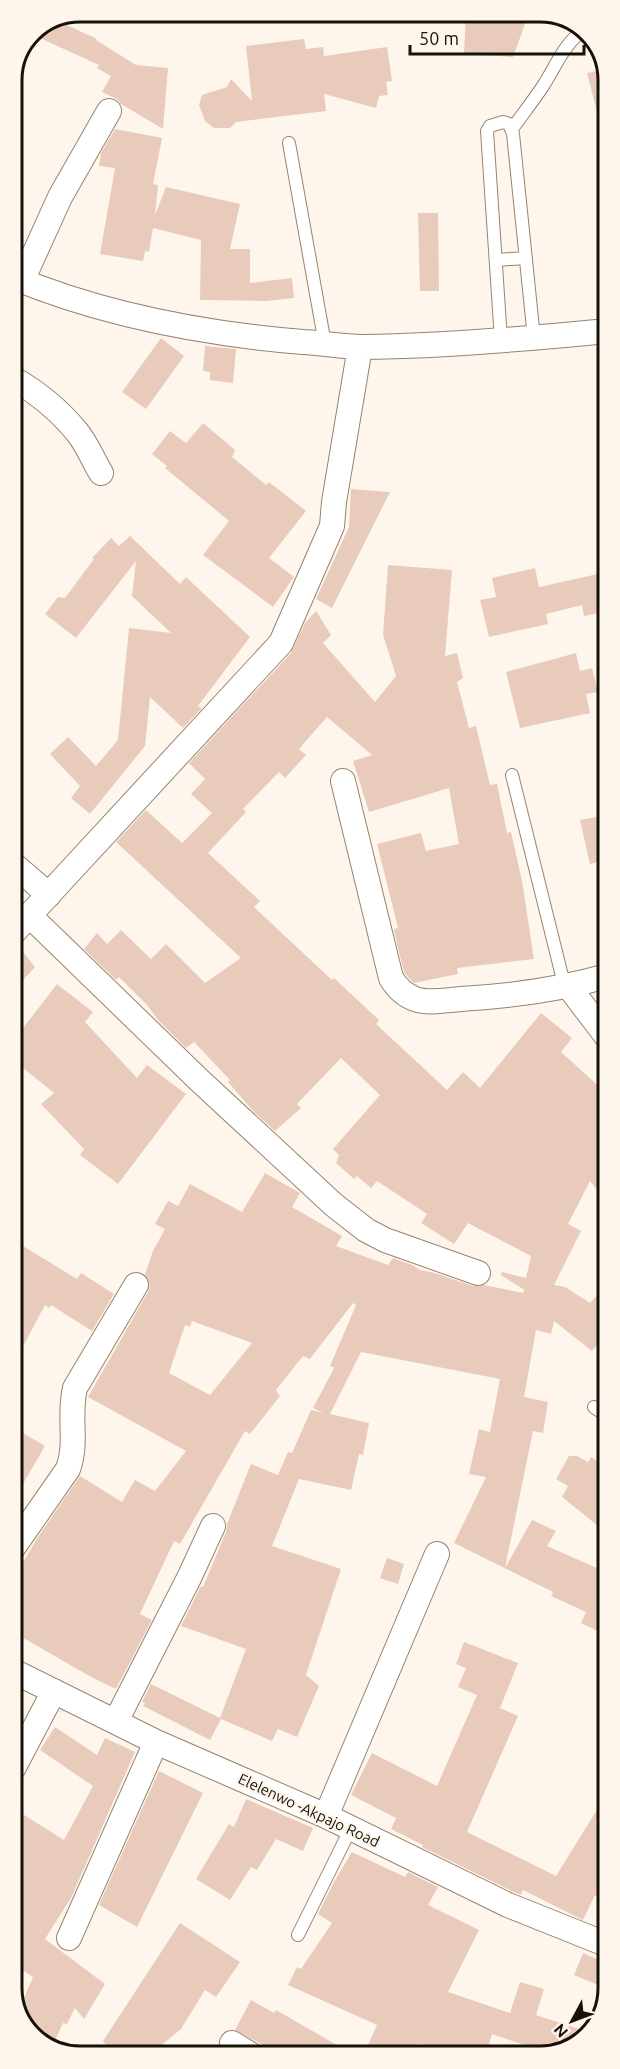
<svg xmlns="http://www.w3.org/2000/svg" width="620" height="2069" font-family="Ubuntu,sans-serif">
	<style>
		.building { fill: #e9cbbb; fill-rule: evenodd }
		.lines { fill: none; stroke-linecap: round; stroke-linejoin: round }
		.lane-casing { stroke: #96846d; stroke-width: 14 }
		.street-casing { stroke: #96846d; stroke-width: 26 }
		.lane { stroke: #fff; stroke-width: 12 }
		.street { stroke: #fff; stroke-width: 24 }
		.labels { text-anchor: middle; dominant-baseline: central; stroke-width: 4.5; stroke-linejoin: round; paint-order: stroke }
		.street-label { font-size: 15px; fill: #171108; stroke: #fef6ec }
		.rim { fill: none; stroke: #171108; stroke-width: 3 }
	</style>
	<rect width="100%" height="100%" fill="#fef6ec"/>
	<path class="building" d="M466,12l63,1 -16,44 -49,-3z
		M58,21l39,18 -1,1 40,25 32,3 -5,61 -42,-25 -4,-5 -15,-7 9,-16 -14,-8 2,-3 -68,-31 1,-2z
		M304,39l2,10 17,-2 1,9 63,-9 5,34 -6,1 2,13 -9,1 -3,12 -52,-14 2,17 -90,11 -6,6h-16l-9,-7 -6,-16 3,-10 25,-8 4,-8 21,22 -6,-55z
		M607,69v54l-7,1 -13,-51z
		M115,129l47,9 -9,46 5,1 -3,30 11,-28 74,17 -10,45h20v34l42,-5 2,20 -27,3 -67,-1 1,-60 -48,-12 -4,24 -4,-1 -2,10 -43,-7 15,-86 -16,-2 2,-13z
		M418,213h20l1,78h-19z
		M161,338l23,18 -38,53 -24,-17z
		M205,346l31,3 -3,34 -23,-3v-8l-7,-1z
		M203,423l32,27 -3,7 34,28 3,-3 37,29 -37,47 25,19 -21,30 -70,-52 26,-34 -64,-53 2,-2 -15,-12 18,-23 16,12z
		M351,489l39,3 -58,116 -16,-9 33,-72z
		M130,536l50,48 6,-7 64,60 -52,69 4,2 -19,20 -33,-31 -5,49 -55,68 -19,-16 9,-12 -30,-32 18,-17 28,29 22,-26 11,-112 42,5 -39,-37 4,-35 -60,77 -31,-24 13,-17 7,1 29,-39 -2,-1 19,-20 8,8z
		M388,565l64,5 -7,86 12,-3 6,25 -6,4 12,46 7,-2 14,59 7,-1 10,49 4,-1 11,49 12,78 -77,9 1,6 -44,9 -5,-5 -5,-6 -7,-28 -3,-15 4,-1 -21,-84 44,-11 5,18 33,-7 -10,-56 -80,24 -16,-51 19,-6 -45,-38 -28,32 7,6 -21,23 -6,-6 -36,37 3,3 -38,41 52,48 -6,6 78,73 2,-2 45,42 -3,4 71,66 16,-18 17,16 61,-75 31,25 -11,14 42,38 -5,5 9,12v96l-17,-22 -22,43 13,7 -27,54 11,2 25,16 17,-19 1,48 -16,19 -38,-30 -3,13 -15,-4 -12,67 24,5 -5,31 -10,-2 -28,137 27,-48 24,11 -9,15 61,27v63l-27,-13 5,-11 -35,-16 2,-4 -99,-49 32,-66 -17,-3 10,-45 11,3 10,-53 -139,-27 -31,62 39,9 -6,32 -4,-1 -8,36 -52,-11 -27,67 69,23 -35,106 13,11 -22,51 -19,-8 -6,12 -51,-22 -11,21 -67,-34 2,-3 -3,-1 9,-18 69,34 26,-69 -65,-23 20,-40 2,1 23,-55 1,-8 24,-60 27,11 10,-23 4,1 19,-43 12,3 -10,-5 21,-40 -4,-2 26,-61 -3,-2 -43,56 -7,-3 -27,34 4,6 -30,38 -5,-3 -65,113 -6,-3 -34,73 12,6 -36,69 -25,-12 -78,-45v-53l25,-42 42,-61 42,26 13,-22 20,11 31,-40 -98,-54 60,-105 2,-7 -5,-11 8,-23 12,-22 -10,-5 13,-23 10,5 12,-22 52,28 23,-39 35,20 -8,14 50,29 -6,10 52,19 5,-7 19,7 8,5 15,3 38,13 11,-1 39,8 1,-3 2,1 -25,-16 1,-3 24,6 5,-22 -63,-33 -14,21 -33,-21 6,-9 -50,-33 -6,7 -14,-12 -3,3 -18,-16 3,-8 -6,-6 47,-54 -39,-37 -44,46 4,4 -26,23 -21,-19 -26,-30 2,-2 -36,-38 -8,6 -27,-27 -12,-16 -28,-28 -3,3 -32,-31 13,-16 10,11 14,-14 30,29 15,-15 39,39 36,-25 -125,-116 30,-32 36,33 30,-30 -21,-19 14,-15 -16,-16 102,-110 14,-30 11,-12 15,24 -8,8 52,59 21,-26 -13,-41zM192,1321l60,22 -42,52 -41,-22 16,-48 5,2z
		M535,568l4,19 68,-15v39l-23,5 -2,-11 -36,9 2,10 -59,13 -9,-37 16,-3 -4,-19z
		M576,653l4,18 12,-3 6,24 -12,2 4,19 -70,15 -14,-56z
		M607,815v45l-17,4 -10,-44z
		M18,946l17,21 -22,24v-44z
		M57,984l36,28 -8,10 52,56 10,-13 39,29 -68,90 -38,-29 4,-6 -43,-45 13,-11 -41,-33v-19z
		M23,1246l54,33 4,-6 33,21 -22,37 -41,-26 -2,3 -4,-3 -32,60v-102z
		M13,1427l32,19 -32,55z
		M569,1456h8l11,6 3,-5 17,10v67l-46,-37 6,-11 -12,-7z
		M387,1558l17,6 -6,20 -18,-6z
		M464,1642l54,21 -18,45 18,8 -51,116 89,44 52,-84v111l-13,-8 -12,25 -60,-30 -2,5 -7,-3 -92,-45 1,-2 -32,-16 5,-11 -45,-23 21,-42 65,33 40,-91 -19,-8 8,-19 -10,-4z
		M55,1727l42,28 8,-17 30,14 -64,146 -26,41 60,45 -21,35 -9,-11 -8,16 -4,-1 -11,24 -17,-7 -12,-21 5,-10 -7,-4 12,-28 -20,-13v-29l10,-14 -10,-7v-106l51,32 29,-54 -53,-36z
		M159,1771l44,22 -66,134 -38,-22z
		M246,1799l67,29 -10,23 -27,-12 -19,31 -6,-3 -21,33 -34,-21 33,-55 5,3z
		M352,1852l53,25 3,-5 30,15 -10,18 51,25 -31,62 62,21 10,-31 24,7 -8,26 55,18 -38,23h-29l3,-10 -35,-12 -5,17 -10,-4 -3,9h-18l-34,-12 -5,12h-54l14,-31 -89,-40 9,-18 4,2 31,-46 -14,-9 16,-32z
		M180,1923l60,39 -24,35 -11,-7 -24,39 -34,28h-31l-13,-16z
		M583,1953l25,11v25l-34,-14z
		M251,2000l23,13 2,-3 80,46h-89l-1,-6 -5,-6 -26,-14z"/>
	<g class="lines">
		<g class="lane-casing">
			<path id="lane" d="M512,129c10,-14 21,-28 31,-43 13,-20 21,-43 42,-57
				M289,143l36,201
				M497,260l29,-2
				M501,340l-14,-209 3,-5 13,-4 6,2 4,10 21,204
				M512,775l53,213
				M594,1407l14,10
				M298,1935l53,-107"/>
		</g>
		<g class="street-casing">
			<path id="street" d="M12,277c92,38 193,57 291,65 20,1 40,5 59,5 82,-1 164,-8 245,-16
				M22,281l38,-84 49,-86
				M12,378c25,14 47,32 65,54 10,12 16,28 24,41
				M343,781l48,197c6,10 13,17 24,21 14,5 31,1 46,0 51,-3 97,-9 146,-23
				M13,864l36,31
				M29,915l169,164 136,126 32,25 19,10 93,33
				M13,933l268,-290 51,-117 2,-24 26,-155
				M569,987l38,50
				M13,1548l55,-79c10,-26 0,-54 7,-81l61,-103
				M13,1671l143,71 170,74 182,89 100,40
				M116,1721l73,-143 24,-52
				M13,1769l41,-78
				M326,1816l111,-262
				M69,1938l87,-196
				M232,2043l21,13"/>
		</g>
		<use href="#lane" class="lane"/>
		<use href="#street" class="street"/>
	</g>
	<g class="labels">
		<g class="street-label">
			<text transform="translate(309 1810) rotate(25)">Elelenwo -Akpajo Road</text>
		</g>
	</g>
	<path d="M0 0H620V2069H0ZM80 22H540A58 58 0 0 1 598 80V1988A58 58 0 0 1 540 2046H80A58 58 0 0 1 22 1988V80A58 58 0 0 1 80 22Z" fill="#fef6ec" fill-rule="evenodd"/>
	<path class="rim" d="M80 22H540A58 58 0 0 1 598 80V1988A58 58 0 0 1 540 2046H80A58 58 0 0 1 22 1988V80A58 58 0 0 1 80 22Z"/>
	<g transform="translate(572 2021) rotate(229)" stroke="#fef6ec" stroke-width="4.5" paint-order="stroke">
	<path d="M0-4.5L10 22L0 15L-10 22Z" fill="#171108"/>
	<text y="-9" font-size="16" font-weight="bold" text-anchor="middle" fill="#171108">N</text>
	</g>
	<path d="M410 45v9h174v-9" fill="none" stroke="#171108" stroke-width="3"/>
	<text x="419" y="45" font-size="18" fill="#171108" stroke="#fef6ec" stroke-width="4.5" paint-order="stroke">50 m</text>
</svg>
